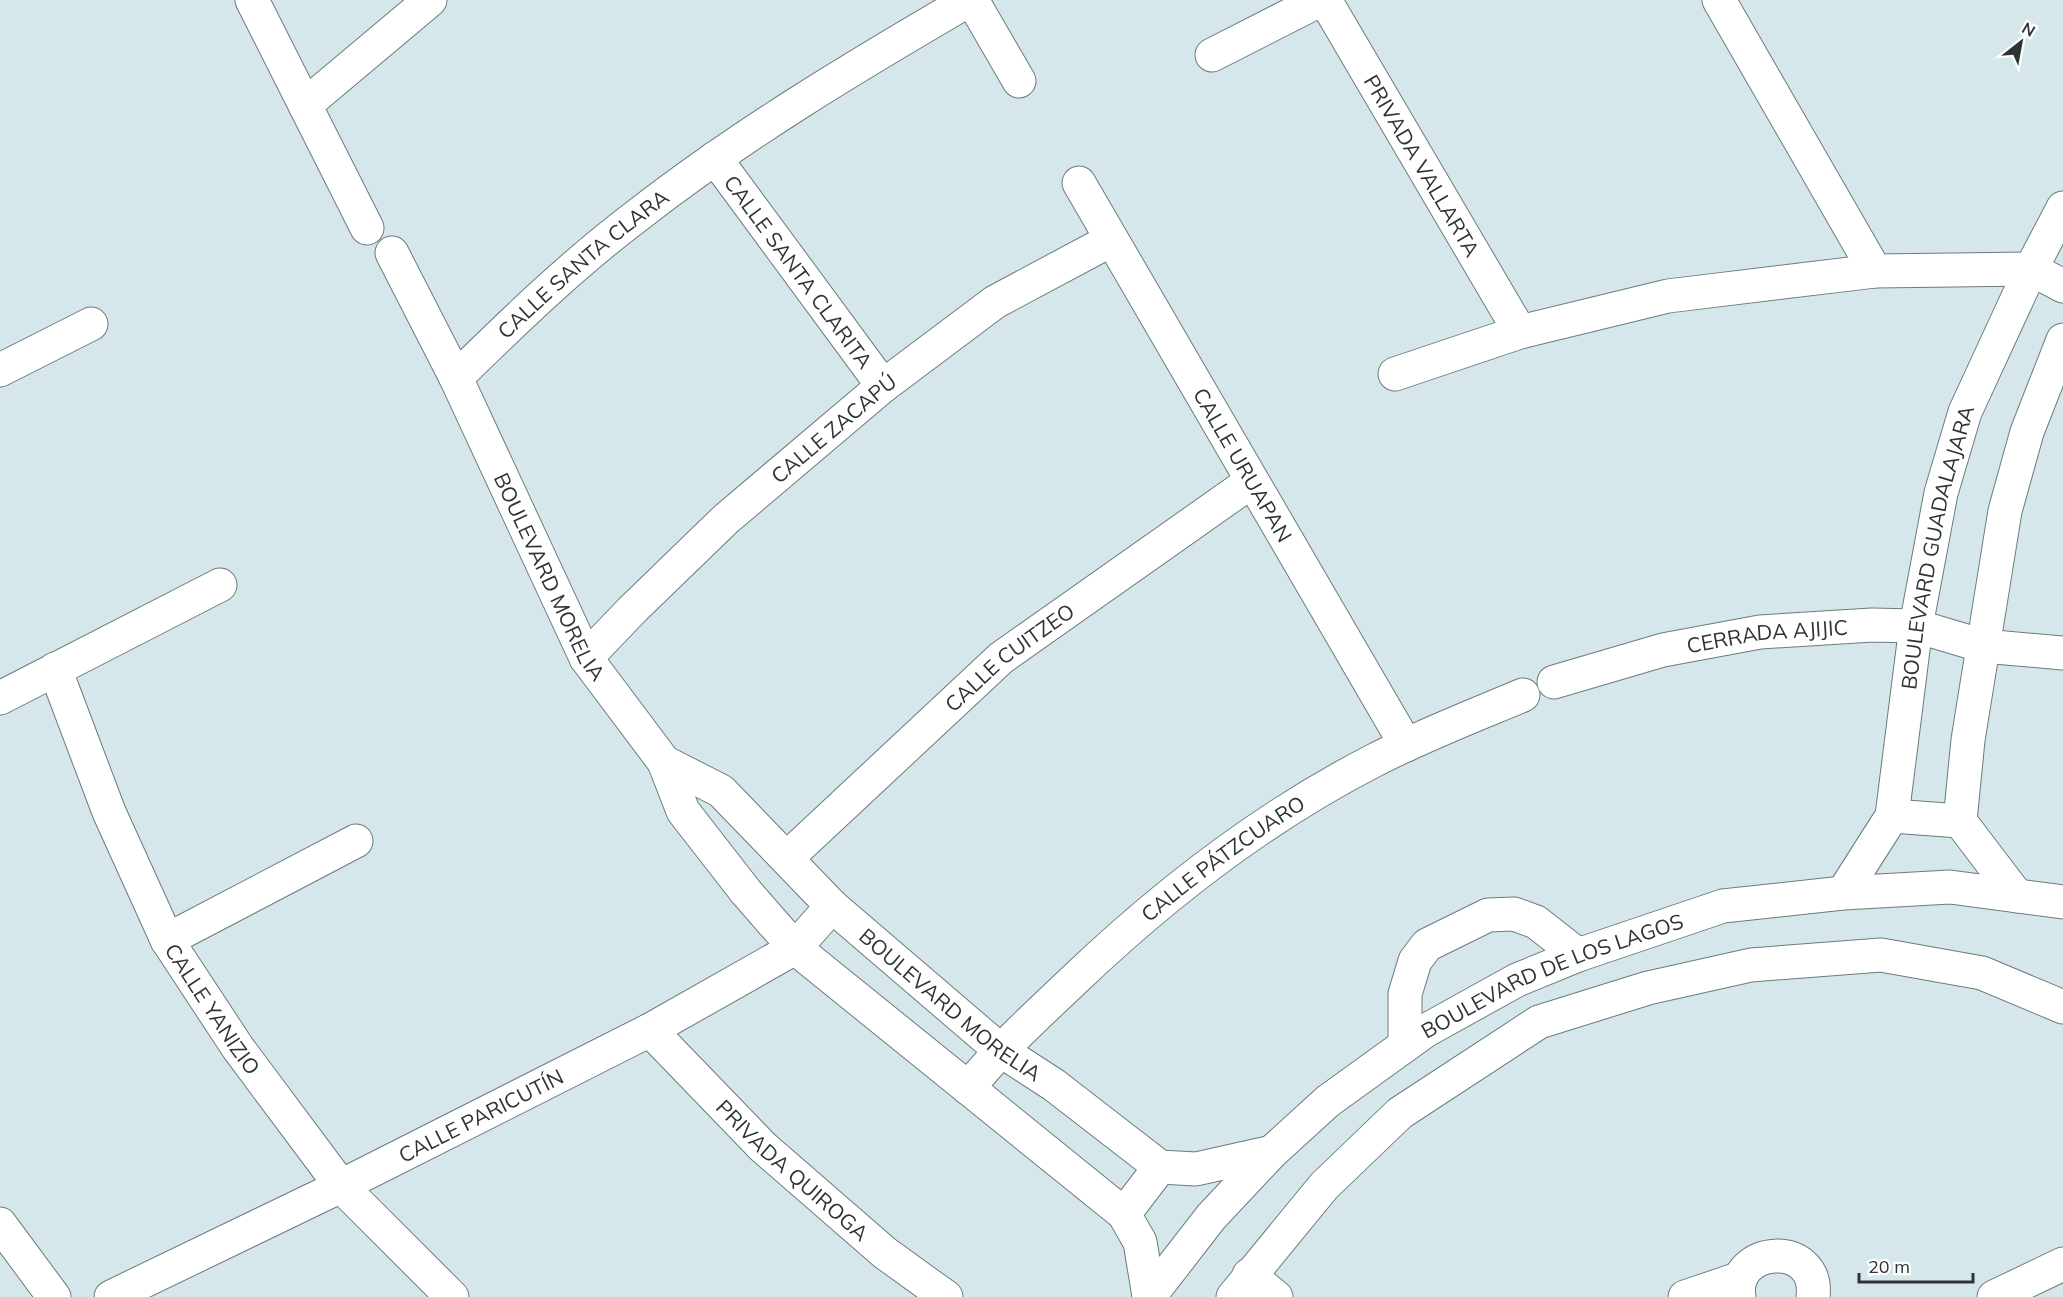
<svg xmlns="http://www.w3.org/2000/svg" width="2063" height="1297" font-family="Mulish,sans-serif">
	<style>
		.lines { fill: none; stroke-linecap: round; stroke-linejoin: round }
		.minor-casing { stroke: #6b7b7e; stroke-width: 35 }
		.minor { stroke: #fff; stroke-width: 33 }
		.labels { text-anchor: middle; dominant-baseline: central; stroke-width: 5; stroke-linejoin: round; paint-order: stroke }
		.street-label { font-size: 21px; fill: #2e3436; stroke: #fff }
	</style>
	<rect width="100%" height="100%" fill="#d6e7eb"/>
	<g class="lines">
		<g class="minor-casing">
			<g id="minor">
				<path d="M252,0l115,228"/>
				<path d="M972,0l47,81"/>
				<path id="s1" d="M1325,0l195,332"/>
				<path d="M1719,0l156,271"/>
				<path d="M1212,55l108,-55"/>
				<path d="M305,105l125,-105"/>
				<path id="s2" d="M715,158l168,228"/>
				<path id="s3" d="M1079,183l327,562"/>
				<path id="s4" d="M392,253l64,125 130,280 78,104 19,49 63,81 49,56 329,266 16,28 9,54"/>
				<path d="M0,370l91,-46"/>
				<path d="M1395,374l125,-42 148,-36 207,-25 156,-2 32,17"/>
				<path id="s5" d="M456,378c58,-57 117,-114 182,-163 104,-81 218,-149 331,-215"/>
				<path id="s6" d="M586,658l46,-48 94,-91 157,-133 112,-84 116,-62"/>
				<path id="s7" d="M55,669l54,143 58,128 71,108 103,138 111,111"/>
				<path id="s8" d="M1554,682l109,-32 97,-18 112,-7 44,1 67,20 80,7"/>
				<path d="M0,698l220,-113"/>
				<path id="s9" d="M664,762l57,29 111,115 168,144 54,35 106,82 36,2 76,-17"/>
				<path d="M1892,816l68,5"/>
				<path id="s10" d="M787,858l214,-200 251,-177"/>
				<path id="s11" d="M1843,893l49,-77 24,-190 25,-133 24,-81 66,-143 32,-61"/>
				<path d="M2017,896l-57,-75 8,-81 37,-229 22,-79 36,-92"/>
				<path d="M167,940l189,-99"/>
				<path id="s12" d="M650,1030l113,117 122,106 61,44"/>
				<path d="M1405,1045v-51l10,-33 12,-16 61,-30 26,-1 22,8 42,33"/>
				<path id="s13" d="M968,1088c32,-39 68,-72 105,-107 90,-86 189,-163 300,-220 48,-25 100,-45 150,-66"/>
				<path d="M1124,1214l36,-47"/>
				<path d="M0,1224l54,73"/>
				<path d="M1249,1275l27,22"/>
				<path id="s14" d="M111,1297l230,-111 309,-156 145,-82 37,-42"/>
				<path id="s15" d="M1149,1297l62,-80 61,-65 56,-51 97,-70 92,-51 61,-25 145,-49 120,-13 107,-6 113,15"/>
				<path d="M1233,1297l91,-111 76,-73 139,-91 109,-34 103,-23 130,-10 101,18 81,34"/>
				<path d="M1685,1297l56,-19"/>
				<path d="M1739,1297c-9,-51 81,-58 74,0"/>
				<path d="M1994,1297l69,-33"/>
			</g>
		</g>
		<use href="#minor" class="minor"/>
	</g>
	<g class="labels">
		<g class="street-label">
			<text stroke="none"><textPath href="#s1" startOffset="192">PRIVADA VALLARTA</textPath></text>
			<text stroke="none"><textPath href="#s5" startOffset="171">CALLE SANTA CLARA</textPath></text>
			<text stroke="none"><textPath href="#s2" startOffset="141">CALLE SANTA CLARITA</textPath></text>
			<text stroke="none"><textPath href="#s6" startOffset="338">CALLE ZACAPÚ</textPath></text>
			<text stroke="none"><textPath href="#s3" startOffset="326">CALLE URUAPAN</textPath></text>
			<text stroke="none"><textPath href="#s11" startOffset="364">BOULEVARD GUADALAJARA</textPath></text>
			<text stroke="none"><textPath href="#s4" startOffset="360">BOULEVARD MORELIA</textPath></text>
			<text stroke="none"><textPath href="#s8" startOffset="219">CERRADA AJIJIC</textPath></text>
			<text stroke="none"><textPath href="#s10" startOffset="300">CALLE CUITZEO</textPath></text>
			<text stroke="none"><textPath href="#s13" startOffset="344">CALLE PÁTZCUARO</textPath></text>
			<text stroke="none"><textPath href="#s15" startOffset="525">BOULEVARD DE LOS LAGOS</textPath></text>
			<text stroke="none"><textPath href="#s9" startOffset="378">BOULEVARD MORELIA</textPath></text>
			<text stroke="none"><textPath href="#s7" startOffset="376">CALLE YANIZIO</textPath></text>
			<text stroke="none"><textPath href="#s14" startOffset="412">CALLE PARICUTÍN</textPath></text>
			<text stroke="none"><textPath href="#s12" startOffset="200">PRIVADA QUIROGA</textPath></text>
		</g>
	</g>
	<g transform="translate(2021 42) rotate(31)" stroke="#ffffff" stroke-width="4.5" paint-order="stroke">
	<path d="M0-4.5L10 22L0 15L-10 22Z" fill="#2e3436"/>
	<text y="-9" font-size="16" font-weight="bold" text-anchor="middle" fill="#2e3436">N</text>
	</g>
	<path d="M1859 1273v9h114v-9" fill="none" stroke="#2e3436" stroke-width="3"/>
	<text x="1868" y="1273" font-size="18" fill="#2e3436" stroke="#ffffff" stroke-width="4.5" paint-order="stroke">20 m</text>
</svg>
